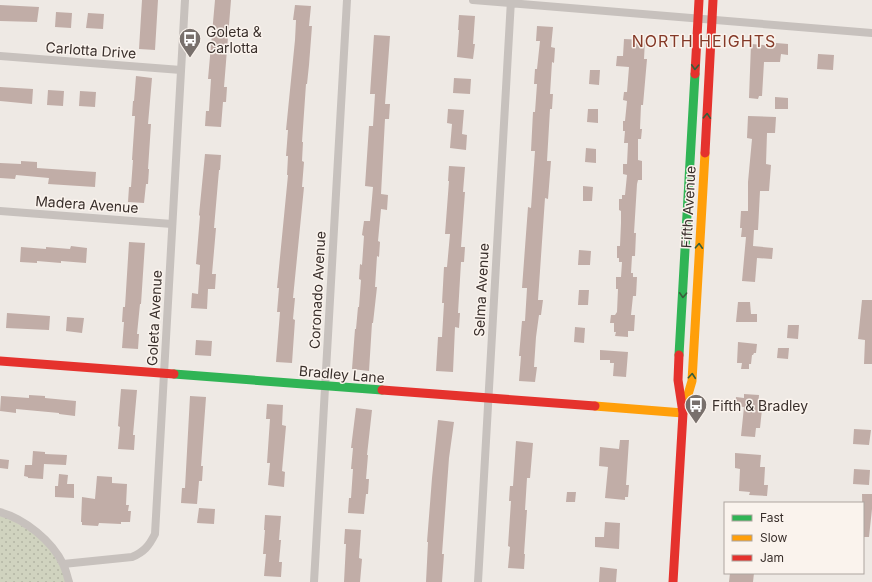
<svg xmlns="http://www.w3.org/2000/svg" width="872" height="582" font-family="Inter,sans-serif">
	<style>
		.park { fill: url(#park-dots) }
		.building { fill: #c1ada7 }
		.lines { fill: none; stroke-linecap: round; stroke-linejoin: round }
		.street { stroke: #c7c1bd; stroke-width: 8 }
		.fast { stroke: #30b455; stroke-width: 9 }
		.slow { stroke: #ff9f0a; stroke-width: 9 }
		.jam { stroke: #e5322d; stroke-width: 9 }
		.oneway { stroke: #365e3a }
		.labels { text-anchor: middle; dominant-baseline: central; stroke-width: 3; stroke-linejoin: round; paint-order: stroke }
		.poi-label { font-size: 14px; fill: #392f2b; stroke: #faf3ed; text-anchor: start }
		.street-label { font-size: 14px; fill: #392f2b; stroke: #faf3ed }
		.quarter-label { font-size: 16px; letter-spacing: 1px; fill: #843927; stroke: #faf3ed }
	</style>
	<defs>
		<pattern id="park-dots" width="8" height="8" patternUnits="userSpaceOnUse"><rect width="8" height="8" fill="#d0d3bf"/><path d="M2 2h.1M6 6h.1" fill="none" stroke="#b3b5a4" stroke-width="1.8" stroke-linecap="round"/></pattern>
	</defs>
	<rect width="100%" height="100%" fill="#eee9e4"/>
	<path class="park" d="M0,512l46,29 23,41h-69z"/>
	<path class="building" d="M142,0h16l-3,50 -16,-1z
		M215,0h16l-7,87h3l-1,15h-3l-2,25 -16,-1 1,-15h3l2,-32h-3z
		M0,5l39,2 -2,15 -37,-1z
		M295,5l16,1 -2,20h3l-3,39 -2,19h-1l-4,58h1l-1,19 2,1 -2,25h2l-11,111h2l-2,21 2,1 -3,43 -16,-1 4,-50h-3l2,-24h-2l11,-113h-1l1,-19h-2l2,-26h-2l9,-90 1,-20h-3z
		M56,12l16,1 -1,15 -16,-1z
		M88,13l16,1 -1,15 -17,-1z
		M459,15l16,1 -2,28h2l-2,15 -16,-2 2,-27h-1z
		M537,26l16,1 -2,20 4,1 -1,15 -2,-1 -2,32h3l-1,15h-2l-3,52h4l-3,38 -3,-1 -7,102h5l-2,15h-2l-3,22 -2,30h3l-2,15 -16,-1 2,-25h-2l3,-35h3l2,-33h-5l6,-81 3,1 4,-57h-4l2,-39h2l2,-28h-3l1,-15h2l3,-28h-4z
		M374,35l16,1 -5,68h5l-1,15h-4l-4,75 7,1 -1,15 -6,-1 -3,32 2,1 -1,15 -2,-1 -2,31h2l-4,36h-1l-3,48 -17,-2 3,-40h1l2,-22h1l2,-27 -2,-1 1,-15 2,1 2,-29 -2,-1 2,-14h6l3,-34 -8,-1 4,-60h4l2,-32h-5z
		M624,39l21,1 -1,19h3l-4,46h-2l-1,24h2l-1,10h-3v21l4,1v19h-4l-1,4 -3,49h2l-1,23h-3l-1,17h2v4h4l-1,19h-3l-2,19h4l-1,16h-6v6l-13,-1 1,-4h-2v-9h-4l1,-8h4l2,-3 1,-23h-2v-12h5l1,-15h-3v-4h-2v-12h3l1,-23v-12l-2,-1v-11h3v-4h3l2,-20 -4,-1v-10h4l1,-21h-4l1,-12h-2v-10h2l2,-20 -4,-1 1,-8h3l2,-25 -13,-1 1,-10h6z
		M776,43l12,1v11l-7,-1 -1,8h-16l-2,34h-3l-1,3 -9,-1 2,-54 24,2z
		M818,54l16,1 -1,15 -16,-1z
		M590,70h10l-1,15 -10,-1z
		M136,76l16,2 -4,46h3l-3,45h1l-1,15h-2l-2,19 -16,-1 1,-15h2l2,-27h-1l3,-44h-3l1,-15h1z
		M454,78l17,1 -1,15 -17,-1z
		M0,87l33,2 -1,15 -32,-3z
		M48,90l16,1 -1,15 -16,-1z
		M80,91l16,1 -1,15 -16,-1z
		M775,97l13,1v11h-13z
		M448,109l16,1 -2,24 5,1 -1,15 -16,-2 2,-24 -5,-1z
		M588,109h10v14l-11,-1z
		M748,116l28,1 -1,16h-8l-1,31 5,1 -2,26h-9l-2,39h-4l-1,16 20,2 -1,11 -15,-1 -2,24 -13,-1 4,-44h-5l1,-9h-2l1,-17h7v-29l4,-43 -5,-1z
		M586,148l10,1v14l-11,-1z
		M205,154l16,1 -1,15h-1l-5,58h2l-4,46h4l-1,15h-7l-1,20 -16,-1 1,-15 6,1 2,-29 -4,-1 4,-48 -1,-1z
		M21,161l16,1v6l59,4 -1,15 -47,-3 1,-6 -33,-3 -1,4 -15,-1v-15l21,1z
		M449,166l16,1 -2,25h2l-4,55h4l-1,15h-3l-3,51h2l-1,15 -4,-1 -2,45 -17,-1 2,-34h4l2,-34h-2l2,-36h3l3,-33h-5l4,-53h-1z
		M583,186l10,1 -1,14h-9z
		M129,242l16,1 -4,61h-1l-3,30h2l-1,15 -16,-1 2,-26h-2l1,-15h2z
		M71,246l16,2 -1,15 -25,-2v2l-24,-2v2l-17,-1 1,-15 25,2v-2l24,2z
		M579,250l12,1 -1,14h-12z
		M579,290h10l-1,15h-10z
		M862,300h10v64h-8l1,-24 -7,-1z
		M738,302h12l1,12h6v8h-21z
		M7,313l43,3 -1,14 -43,-2z
		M67,317l17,1 -2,15 -16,-2z
		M788,325h11l-1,14 -11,-1z
		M575,327l10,1 -1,15 -10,-1z
		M196,340l16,1 -1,15 -16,-1z
		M738,342l19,2 -1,9h-2l-1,2h-1l-1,9h-2v5h-8l1,-6h-5z
		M778,348h11l-1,11 -11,-1z
		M600,350l28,2 -2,25 -13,-1 1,-13h-4v-3h-10z
		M121,389l16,1 -4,45h2l-1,15 -16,-1 2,-22 -2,-1z
		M744,394l15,1 -1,13 4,1 -2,19h-4l-1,9 -14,-1 3,-29 -9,-1 1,-9 8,1z
		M29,395l16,1v2l31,3 -1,15 -16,-2v-1l-43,-4v4l-16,-2 1,-15 28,2z
		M190,396l16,1 -5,69h2l-1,15h-3l-2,23 -16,-1 1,-15h3z
		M267,404l16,1 -1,20 4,1 -4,45 3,1 -1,15 -16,-2 2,-22h-3l3,-44h-4z
		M356,408l16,2 -5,45h1l-2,24h3l-1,15h-2l-2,20 -16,-1 1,-15h2l2,-29h-2l2,-21h-2z
		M438,420l16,2 -5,36 -7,96h2l-2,28h-16l2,-40h-1l5,-64z
		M854,429l17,1 -2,15 -16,-1z
		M620,440h9l-3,45h3l-1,12h-3v3l-20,-2 3,-31 -9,-1 1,-19 19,2z
		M516,441l17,2 -3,35h-3l-2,32h2l-3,44h1l-1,15 -16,-1 2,-21 -2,-1 3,-45h-2l1,-15h3z
		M33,451l12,1v2l22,1 -1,10 -22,-1 -1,15 -15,-1v-1l-4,-1 1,-11h7z
		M735,453l26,2 -1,12h5l-1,18h4l-1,11 -18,-1 1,-3 -11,-1 1,-22 -5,-1z
		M0,459l9,1 -1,9 -8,-1z
		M854,469l16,1 -1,15 -16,-1z
		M59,474l9,1 -1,9h7v14l-19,-1v-11h3z
		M97,476l15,1v6l15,1 -1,21h3l-1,6h3l-1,11h-9v2l-22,-1 -1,3 -16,-1v-3h-1l1,-25 13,2z
		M567,492h9l-1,10h-9z
		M862,494h10v15l-3,28h-6z
		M199,508l16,1 -1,15 -17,-1z
		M265,515l16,1 -2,24h2l-2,22h3l-1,15 -17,-1 2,-22h-3l2,-24h-1z
		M605,522l15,1 -1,26 -24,-2v-10h9z
		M345,529l16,1 -2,28 3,1 -2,23h-16l2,-38h-2z
		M600,567l17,2 -1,13h-17z
		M730,573h24l-1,9h-24z"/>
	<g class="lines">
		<path class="street" d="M473,0l399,33
			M0,56l181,14
			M0,211l172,13
			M0,512c25,7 52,29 63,52 3,6 4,12 6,18
			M63,564l69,-7c12,-5 17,-11 23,-23l30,-534
			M314,582l33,-582
			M478,582l33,-582"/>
		<path class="fast" d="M679,355l16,-281
			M174,374l208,16"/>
		<path class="slow" d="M595,406l88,7
			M684,408l8,-27 13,-228"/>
		<path class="jam" d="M695,74l4,-74
			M705,153l8,-153
			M0,361l174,13
			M382,390l213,16
			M673,582l10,-169 -5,-33 1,-25"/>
	</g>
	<defs><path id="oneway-chevron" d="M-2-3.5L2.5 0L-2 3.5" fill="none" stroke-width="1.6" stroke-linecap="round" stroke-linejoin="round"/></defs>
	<g class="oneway">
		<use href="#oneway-chevron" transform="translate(695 67) rotate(93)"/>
		<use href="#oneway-chevron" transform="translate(707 116) rotate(-87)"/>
		<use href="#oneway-chevron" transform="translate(699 246) rotate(-87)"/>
		<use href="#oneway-chevron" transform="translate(683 295) rotate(93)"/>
		<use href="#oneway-chevron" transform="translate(692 376) rotate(-85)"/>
	</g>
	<defs>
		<g id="bus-pin" transform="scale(1.15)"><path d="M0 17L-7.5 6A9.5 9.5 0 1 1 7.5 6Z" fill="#78706c" stroke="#faf3ed"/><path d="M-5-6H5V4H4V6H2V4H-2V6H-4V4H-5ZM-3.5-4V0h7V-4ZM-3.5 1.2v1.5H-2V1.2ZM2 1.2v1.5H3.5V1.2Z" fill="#fff"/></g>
	</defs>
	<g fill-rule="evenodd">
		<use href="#bus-pin" x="190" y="39"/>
		<use href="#bus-pin" x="696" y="405"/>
	</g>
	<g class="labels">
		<g class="poi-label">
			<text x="206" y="31">Goleta &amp;<tspan x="206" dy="16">Carlotta</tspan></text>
			<text x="712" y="405">Fifth &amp; Bradley</text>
		</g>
		<g class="street-label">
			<text transform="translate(91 50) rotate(4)">Carlotta Drive</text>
			<text transform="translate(87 204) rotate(4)">Madera Avenue</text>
			<text transform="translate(688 207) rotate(-87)">Fifth Avenue</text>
			<text transform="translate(317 290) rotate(-87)">Coronado Avenue</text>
			<text transform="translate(481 290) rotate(-87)">Selma Avenue</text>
			<text transform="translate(154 318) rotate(-87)">Goleta Avenue</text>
			<text transform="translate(342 374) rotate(5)">Bradley Lane</text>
		</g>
		<g class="quarter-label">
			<text x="704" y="41">NORTH HEIGHTS</text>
		</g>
	</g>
	<rect x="724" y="502" width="140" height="72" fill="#faf3ed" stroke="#ada59f"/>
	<rect x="732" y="515" width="20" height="6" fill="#30b455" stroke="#ada59f"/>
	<text x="760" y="522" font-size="12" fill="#392f2b">Fast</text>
	<rect x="732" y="535" width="20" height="6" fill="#ff9f0a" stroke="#ada59f"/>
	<text x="760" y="542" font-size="12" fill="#392f2b">Slow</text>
	<rect x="732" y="555" width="20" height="6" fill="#e5322d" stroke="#ada59f"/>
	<text x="760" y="562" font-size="12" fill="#392f2b">Jam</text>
</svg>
